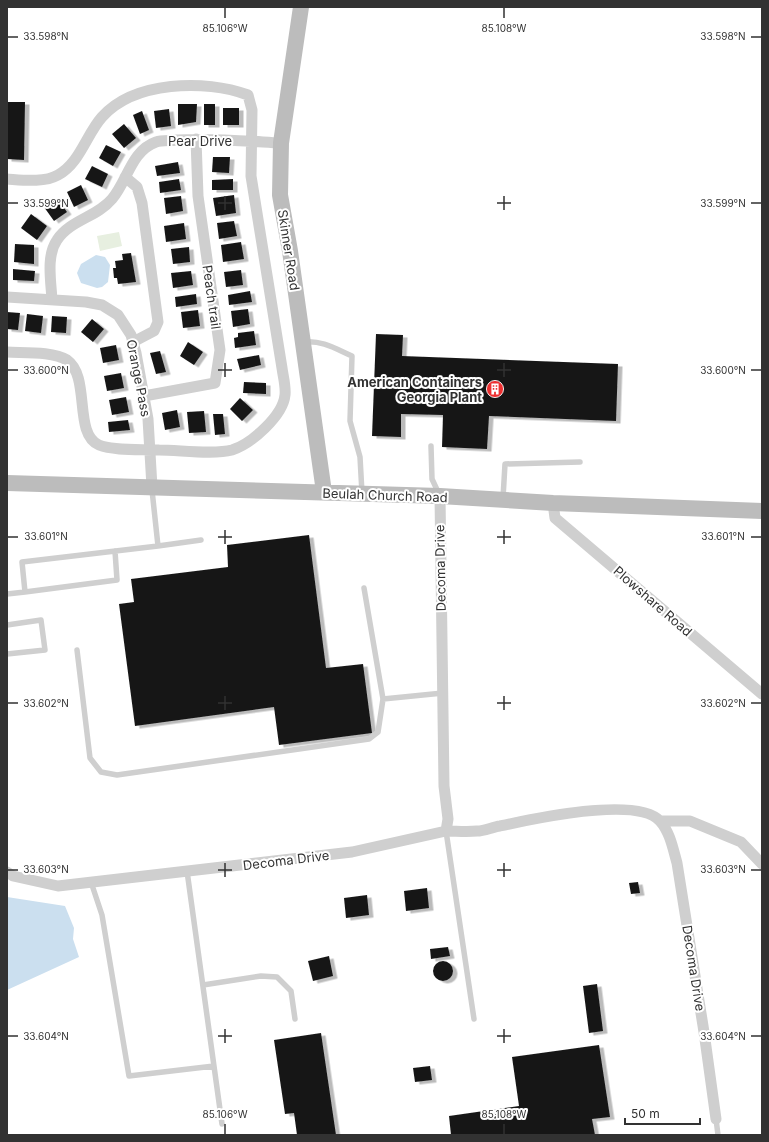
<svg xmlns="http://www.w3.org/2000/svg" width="769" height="1142" font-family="Inter,sans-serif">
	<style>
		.green { fill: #e7efe0 }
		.water { fill: #cbdfef }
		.building { fill: #191919; filter: url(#shadow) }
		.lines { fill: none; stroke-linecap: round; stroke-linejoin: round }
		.lane { stroke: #cfcfcf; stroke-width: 5.5 }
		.street { stroke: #cfcfcf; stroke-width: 11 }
		.secondary { stroke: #bcbcbc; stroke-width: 16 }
		.ticks { fill: none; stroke: #323232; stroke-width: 1.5 }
		.labels { text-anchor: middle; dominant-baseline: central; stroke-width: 4; stroke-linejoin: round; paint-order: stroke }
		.street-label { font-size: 13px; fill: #323232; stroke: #fff }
		.poi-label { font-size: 13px; font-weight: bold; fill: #323232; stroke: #fff; text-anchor: end }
		.ticks-label { font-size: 10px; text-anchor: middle; fill: #323232; stroke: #fff; stroke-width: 4; stroke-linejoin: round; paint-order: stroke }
	</style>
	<defs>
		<filter id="shadow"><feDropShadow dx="4.5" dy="2.5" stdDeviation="0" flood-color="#0004"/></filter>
	</defs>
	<rect width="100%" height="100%" fill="#fff"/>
	<path class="green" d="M119,232l3,14 -22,5 -3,-15z"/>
	<path class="water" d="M96,255l9,2 5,8 -2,17 -6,5 -5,1 -16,-5 -4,-10 4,-9z
		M7,897l58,9 9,22 -1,11 6,18 -72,33z"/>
	<path class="building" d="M7,102h18l-1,58 -17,-1z
		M178,104h19l-1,18 -18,3z
		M204,104h11v21h-11z
		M223,108h16v17h-16z
		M169,109l2,17 -15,2 -2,-17z
		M142,111l7,19 -9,4 -7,-19z
		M124,124l12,14 -12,10 -12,-14z
		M106,145l15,7 -8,14 -14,-8z
		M213,157h17l-1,16 -17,-1z
		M178,162l2,11 -23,3 -2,-10z
		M92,166l16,8 -6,13 -17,-8z
		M179,179l2,11 -21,3 -1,-11z
		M233,179v11h-21v-10z
		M81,185l7,15 -14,7 -7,-15z
		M234,195l2,18 -20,3 -3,-18z
		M181,196l2,15 -17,3 -2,-16z
		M57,198l10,14 -13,9 -10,-14z
		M31,214l16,12 -10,14 -16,-12z
		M234,221l3,15 -18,3 -2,-16z
		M184,223l2,16 -20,3 -2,-16z
		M241,242l3,17 -21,3 -2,-17z
		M15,244l19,1v19l-20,-2z
		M189,247l1,15 -17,2 -2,-15z
		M131,253l5,29 -18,2 -1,-6h-3l-1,-10h3l-1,-7 8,-1 -1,-6z
		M13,269l22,2 -1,10 -21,-1z
		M241,270l2,15 -17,2 -2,-15z
		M191,271l2,14 -20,3 -2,-15z
		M250,291l2,11 -23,3 -1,-10z
		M196,294l1,10 -21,3 -1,-10z
		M248,309l2,15 -17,3 -2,-16z
		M198,310l2,16 -17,2 -2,-16z
		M7,312l13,1 -2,17 -11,-1z
		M27,314l16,2 -2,17 -16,-2z
		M52,316l15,1 -1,16 -15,-1z
		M92,319l12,10 -11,13 -12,-10z
		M254,331l2,14 -21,3 -1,-10 4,-1v-4z
		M376,334l27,1 -1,21 216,8 -2,57 -127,-5 -2,33 -45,-2 1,-32 -42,-1v23l-29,-1z
		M188,342l15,10 -9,13 -14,-9z
		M116,345l3,15 -16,3 -3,-15z
		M160,351l6,21 -10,2 -6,-21z
		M259,355l2,10 -21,5 -3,-11z
		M121,373l3,15 -17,3 -3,-15z
		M244,382l22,1v11l-23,-1z
		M126,397l3,15 -17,3 -3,-15z
		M240,398l13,12 -11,11 -12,-12z
		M177,410l3,17 -15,3 -3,-17z
		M204,411l2,21 -17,1 -2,-21z
		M213,414h10l2,20 -10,1z
		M128,420l2,10 -21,2 -1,-10z
		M309,535l17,133 37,-4 9,69 -93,12 -5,-38 -139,19 -16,-122 15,-2 -3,-23 97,-12 -1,-22z
		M638,882l2,11 -9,1 -2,-11z
		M427,888l2,20 -23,3 -2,-20z
		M367,895l2,20 -23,3 -2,-20z
		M448,947l2,9 -19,3 -1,-10z
		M329,956l4,20 -20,5 -5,-20z
		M433 971a10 10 0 1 1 20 0a10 10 0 1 1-20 0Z
		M597,984l6,47 -14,2 -6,-47z
		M321,1033l15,102h-39l-3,-22 -9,1 -11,-74z
		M599,1045l11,72 -18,2 3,16h-144l-2,-19 70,-10 -7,-49z
		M430,1066l2,14 -17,2 -2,-14z"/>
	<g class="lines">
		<path class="lane" d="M304,342c18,-2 32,7 48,14l-2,65 10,36 2,36
			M431,446l1,33 7,15
			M152,490l6,56 43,-6
			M503,498l2,-34 75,-2
			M364,588l19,111
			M25,592l92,-12 -2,-29
			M7,594l18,-2 -3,-30 136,-16
			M7,625l34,-5 4,30 -38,4
			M77,650l13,108 11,14 16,3 252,-36 9,-7 5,-33 60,-6
			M446,831l28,188
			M187,871l35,253
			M91,882l11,33 27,161 85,-10
			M203,985l58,-9 16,1 14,14 4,28
			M716,1119l2,16"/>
		<path class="street" d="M125,177l12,10 5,16 16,119 -4,9 -21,11
			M7,179c15,1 37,4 51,-4 22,-12 28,-40 44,-58 32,-36 103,-38 146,-22l4,15 -1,66 31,192c1,8 4,18 3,27 -2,21 -34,49 -53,55 -18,5 -53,0 -73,0 -17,-1 -45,1 -60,-5 -26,-11 -8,-68 -32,-85 -14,-9 -44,-7 -60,-8
			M7,297l79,5 16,3 16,10 13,20 5,18 12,66 4,68
			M52,300c-1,-19 -6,-44 5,-60 13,-20 40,-23 55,-41 16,-19 19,-48 44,-57 6,-2 15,-1 21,-2 35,-2 69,1 104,3
			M144,396l71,-13 5,-33 -22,-154 -2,-57
			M440,496l4,290 4,33 -2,12c10,0 21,1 31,0 8,0 15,-4 23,-5 32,-7 137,-30 160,-5 10,11 13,28 17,42l27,169 12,87
			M553,503l2,15 207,176
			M660,821h30l51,21 21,22
			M7,872l6,4 45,10 294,-34 94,-21"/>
		<path class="secondary" d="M301,7l-20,136 -1,52 10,56 34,241
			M7,483l433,13 113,7 209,8"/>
	</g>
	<path class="ticks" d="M225,8v10M504,8v10M8,37h10M751,37h10M225,196v14M504,196v14M8,203h10M218,203h14M497,203h14M751,203h10M225,363v14M504,363v14M8,370h10M218,370h14M497,370h14M751,370h10M225,530v14M504,530v14M8,537h10M218,537h14M497,537h14M751,537h10M225,696v14M504,696v14M8,703h10M218,703h14M497,703h14M751,703h10M225,863v14M504,863v14M8,870h10M218,870h14M497,870h14M751,870h10M225,1029v14M504,1029v14M8,1036h10M218,1036h14M497,1036h14M751,1036h10M225,1124v10M504,1124v10"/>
	<defs>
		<g id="building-disc" transform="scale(0.9)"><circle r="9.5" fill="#ed2f30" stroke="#fff"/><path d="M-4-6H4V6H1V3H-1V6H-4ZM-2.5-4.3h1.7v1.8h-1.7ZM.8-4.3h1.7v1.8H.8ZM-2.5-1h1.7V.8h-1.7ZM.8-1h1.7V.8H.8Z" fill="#fff"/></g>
	</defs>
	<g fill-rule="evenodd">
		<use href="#building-disc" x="495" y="389"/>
	</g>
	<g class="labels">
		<g class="street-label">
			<text x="200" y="141">Pear Drive</text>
			<text transform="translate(289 250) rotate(81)">Skinner Road</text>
			<text transform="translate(212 297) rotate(82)">Peach trail</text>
			<text transform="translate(139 378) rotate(79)">Orange Pass</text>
			<text transform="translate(385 495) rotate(2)">Beulah Church Road</text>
			<text transform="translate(440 568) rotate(-91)">Decoma Drive</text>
			<text transform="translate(653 601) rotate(41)">Plowshare Road</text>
			<text transform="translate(286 860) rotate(-7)">Decoma Drive</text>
			<text transform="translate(694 968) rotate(81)">Decoma Drive</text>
		</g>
		<g class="poi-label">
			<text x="482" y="382">American Containers<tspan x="482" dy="15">Georgia Plant</tspan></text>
		</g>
	</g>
	<g class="ticks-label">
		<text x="225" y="32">85.106°W</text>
		<text x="504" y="32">85.108°W</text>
		<text x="723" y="40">33.598°N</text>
		<text x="46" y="40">33.598°N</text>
		<text x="723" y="207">33.599°N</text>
		<text x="46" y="207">33.599°N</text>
		<text x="723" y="374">33.600°N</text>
		<text x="46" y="374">33.600°N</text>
		<text x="723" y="540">33.601°N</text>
		<text x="46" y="540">33.601°N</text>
		<text x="723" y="707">33.602°N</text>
		<text x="46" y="707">33.602°N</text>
		<text x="723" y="873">33.603°N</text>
		<text x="46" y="873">33.603°N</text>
		<text x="723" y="1040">33.604°N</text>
		<text x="46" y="1040">33.604°N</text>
		<text x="225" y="1118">85.106°W</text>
		<text x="504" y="1118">85.108°W</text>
	</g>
	<rect width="769" height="1142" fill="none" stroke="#323232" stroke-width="16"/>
	<path d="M625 1118v6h75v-6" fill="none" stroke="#323232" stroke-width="2"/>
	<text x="631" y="1118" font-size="12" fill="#323232" stroke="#ffffff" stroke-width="3" paint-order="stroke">50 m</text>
</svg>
